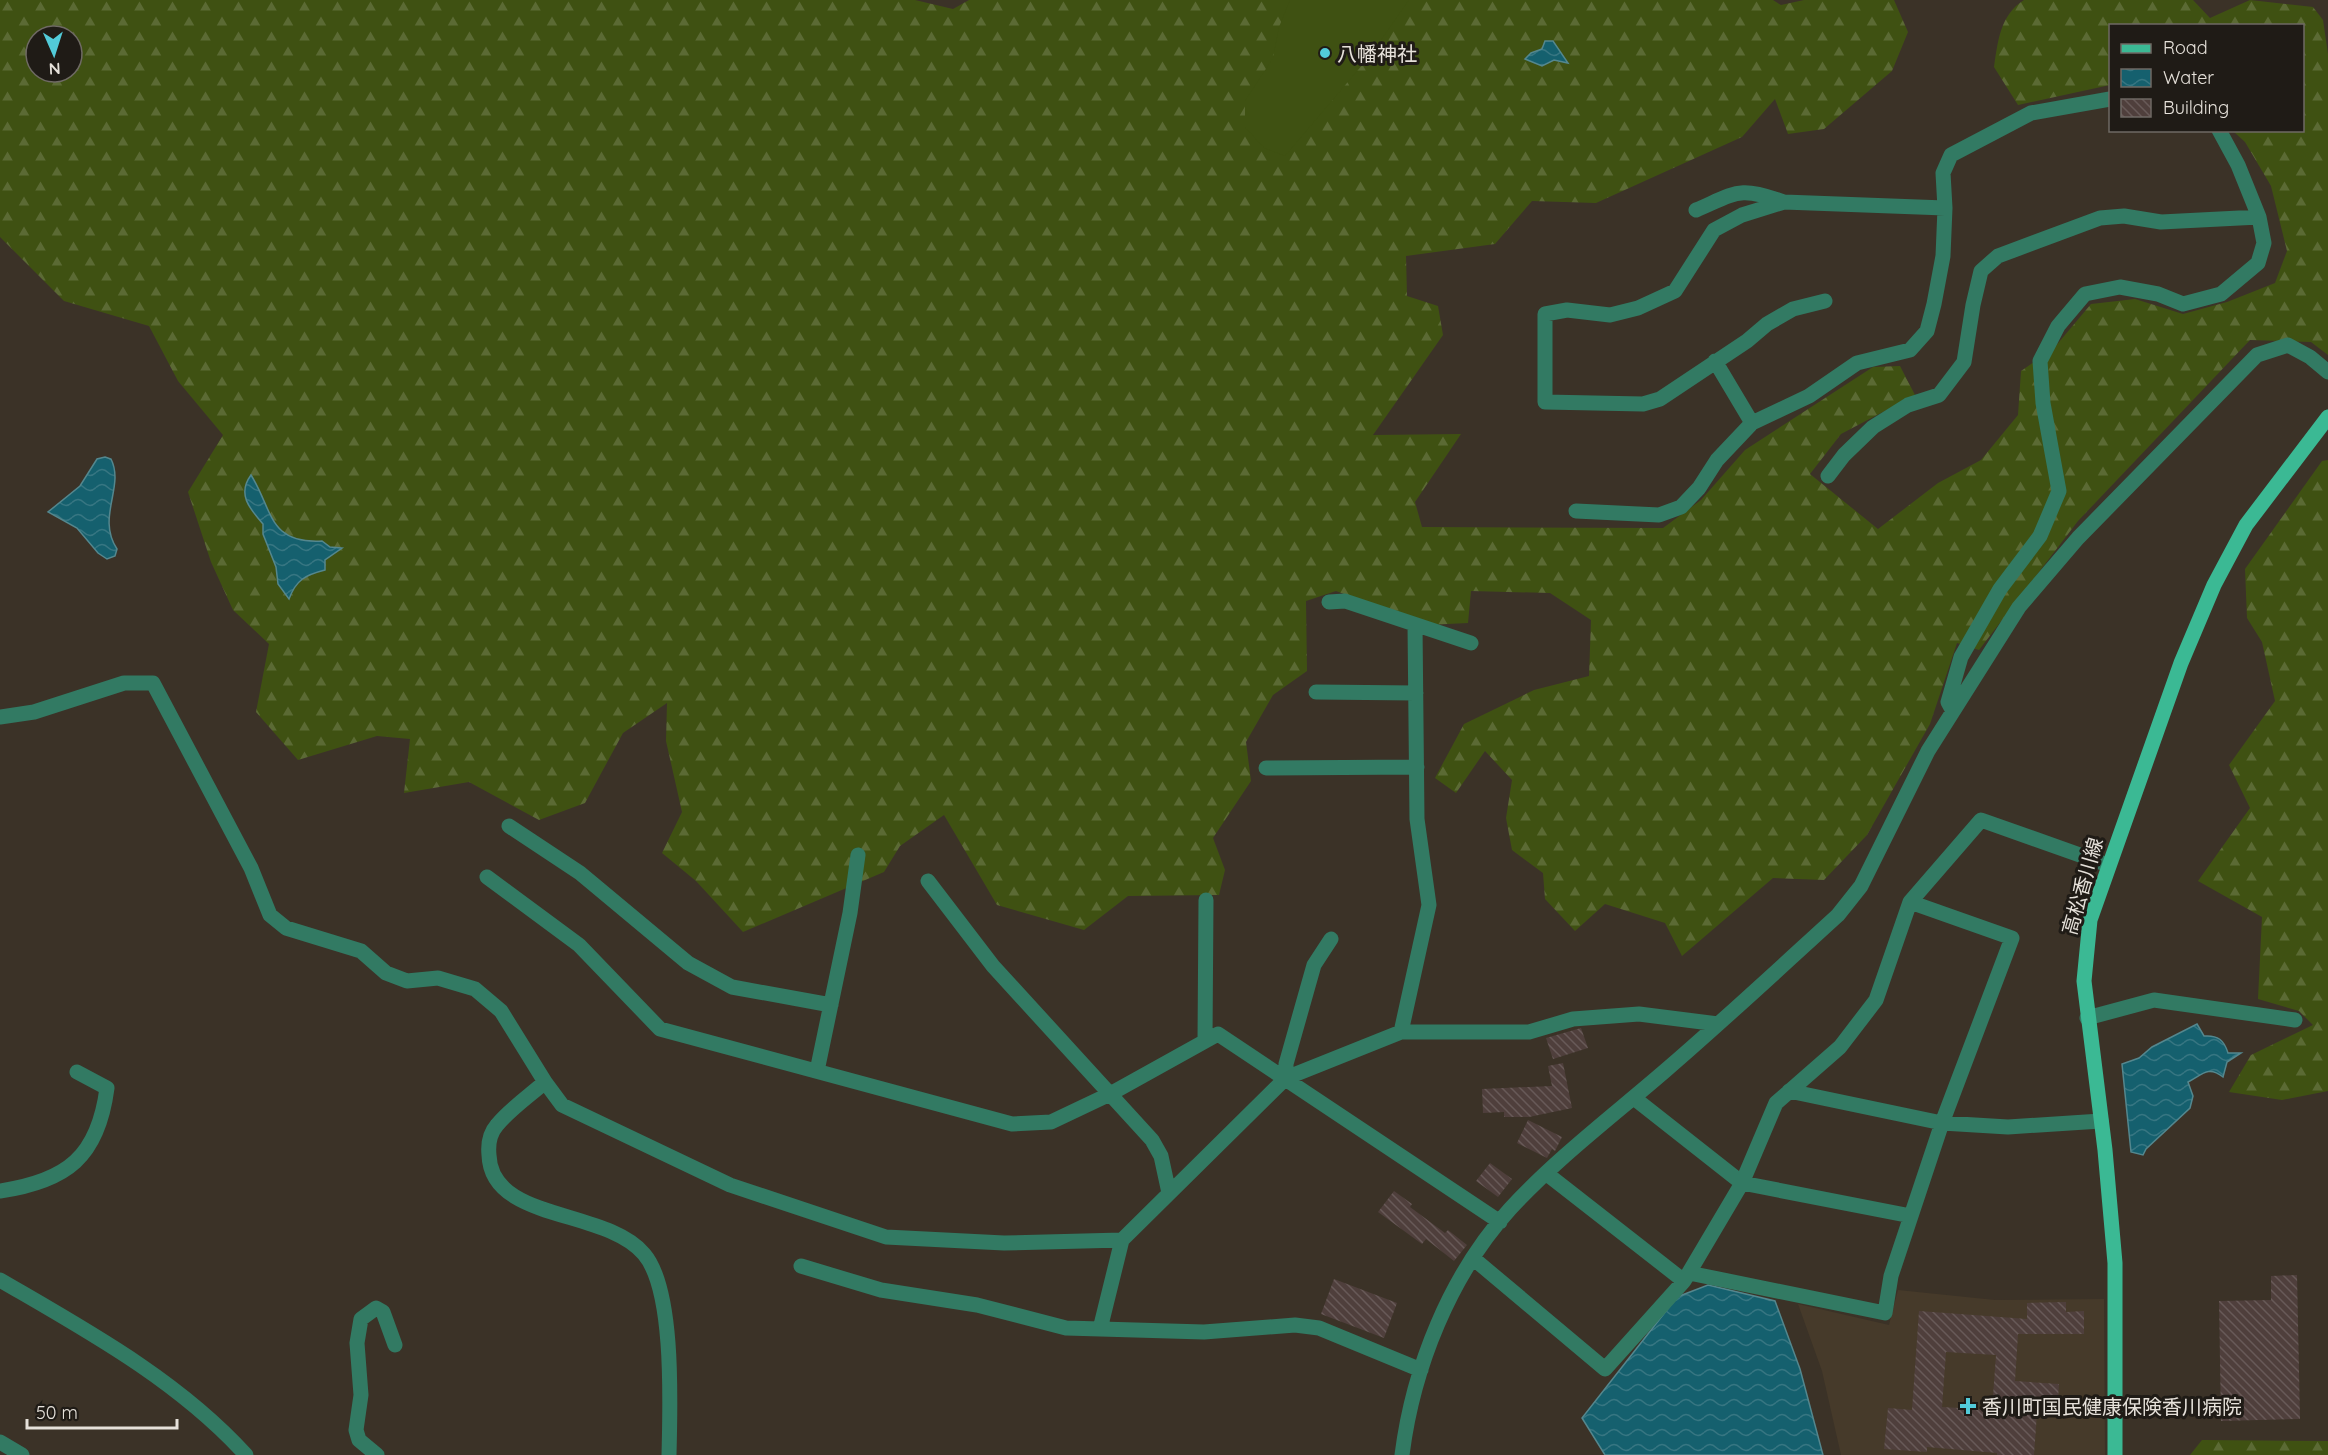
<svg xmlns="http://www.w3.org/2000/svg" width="2328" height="1455" font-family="Quicksand,'Noto Sans JP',sans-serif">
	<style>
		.built { fill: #463a2a }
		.forest { fill: url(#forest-firs); fill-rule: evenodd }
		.garden { fill: #3f5112 }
		.water { fill: url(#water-waves); stroke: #54878e; stroke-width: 1.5 }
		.building { fill: url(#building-back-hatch); fill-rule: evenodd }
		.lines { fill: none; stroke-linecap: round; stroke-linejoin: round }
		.minor { stroke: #327a63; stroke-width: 15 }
		.major { stroke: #3bb994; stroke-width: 15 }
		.poi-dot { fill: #52cbd9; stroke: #1f1b16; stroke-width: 2 }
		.labels { text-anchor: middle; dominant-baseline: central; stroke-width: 6; stroke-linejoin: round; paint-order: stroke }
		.poi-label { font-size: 20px; fill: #e6e1da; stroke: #1f1b16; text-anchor: start }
		.street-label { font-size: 20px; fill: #e6e1da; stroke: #1f1b16 }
	</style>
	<defs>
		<pattern id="forest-firs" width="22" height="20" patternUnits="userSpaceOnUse" patternTransform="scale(1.5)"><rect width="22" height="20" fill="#3f5112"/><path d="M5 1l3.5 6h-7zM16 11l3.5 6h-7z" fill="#5b6a34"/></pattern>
		<pattern id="water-waves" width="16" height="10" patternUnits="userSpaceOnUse" patternTransform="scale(1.5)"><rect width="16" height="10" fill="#15606e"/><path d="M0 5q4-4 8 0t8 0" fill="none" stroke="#377682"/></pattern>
		<pattern id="building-back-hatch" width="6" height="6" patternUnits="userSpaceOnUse" patternTransform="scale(1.5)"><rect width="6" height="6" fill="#4f3f3c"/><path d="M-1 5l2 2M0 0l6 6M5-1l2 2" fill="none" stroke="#685a58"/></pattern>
	</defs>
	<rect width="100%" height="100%" fill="#3b3227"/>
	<path class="built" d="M1898,1290l97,10 109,-1 1,156h-264l-19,-84 -24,-67 91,21z"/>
	<path class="forest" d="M0,0h915l38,9 16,-9h804l8,5 23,-5h90l14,32 -16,39 -68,58 -36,5 -13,-35 -33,38 -146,66 -64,-2 -37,43 -89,12 1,40 31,10 5,29 -70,100 88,-1 -46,68 7,25 241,1 38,-28 44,-50 128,-83 27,-1 15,29 -74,39 -31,40 68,55 60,-46 43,-23 37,-45 3,-44 33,-23 37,-44 44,-5 48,15 44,-12 48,-19 12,-32 -16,-65 -26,-44 -12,-11 69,-1v-104h-192v59l-92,20 -24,-38c4,-26 6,-52 30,-67h169l17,18 40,-18 63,7 10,13 5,34v301l-17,-13 -61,-2 -172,181 -99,129 -22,-7 -27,81 -63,111 -43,45 -51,-2 -91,78 -17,-33 -60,-19 -30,27 -30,-32 -2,-26 -31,-23 -6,-32 6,-38 -27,-29 -29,42 -21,-15 29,-54 70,-34 55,-14 2,-56 -41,-27 -79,-2 -3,32 -42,2 -90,-34 -30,10 1,70 -34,24 -27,47 5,39 -38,57 12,32 -6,25 -91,1 -44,34 -87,-25 -53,-90 -44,31 -16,26 -141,60 -47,-51 -34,-28 20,-41 -16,-71 1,-38 -44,30 -38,70 -46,17 -70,-38 -65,11 6,-54 -33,-3 -79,24 -42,-48 13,-68 -36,-34 -22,-48 -23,-70 35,-57 -45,-54 -29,-55 -85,-25 -64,-64zM36,36h36v36h-36z
		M2328,460v631l-46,9 -53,-8 22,-37 62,-30 -14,-14 -41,-12 4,-82 -64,-36 52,-73 -21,-43 46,-64 -13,-59 -15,-24 -2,-49 77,-108z
		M2202,1440l126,1v14h-138z"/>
	<path class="garden" d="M1290,0h119l-40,57 -84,99 -21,-8 -19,-21v-26l28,-43 6,-31z"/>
	<path class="water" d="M1545,41h8l15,22 -14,-3 -12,6 -17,-7 6,-6 11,-4z
		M105,457l6,2c14,28 -15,58 6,90l-2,7 -8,3 -9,-6 -21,-25 -29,-16 32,-26 17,-27z
		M251,475c22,35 17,69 71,66l8,6 12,1 -17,12v10c-20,5 -29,10 -36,29l-11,-15 -2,-17 -13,-33v-10c-14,-16 -26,-30 -12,-49z
		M2197,1024l7,12c14,-1 20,4 24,17h13l-14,9 -4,15c-15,-12 -21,-2 -35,5l5,14 -3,12 -44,41 -3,6 -12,-3 -9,-88 17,-6 13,-11z
		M1708,1285l67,16 25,68 23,86h-218l-23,-37 95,-121z"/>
	<path class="building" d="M1581,1028l7,20 -35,11 -7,-21z
		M1563,1063l9,45 -43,9h-25v-5l-21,1 -1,-24 70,-3 -4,-20z
		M1528,1120l34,17 -7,14 -3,-2 -5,9 -30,-15z
		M1490,1163l22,16 -14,18 -22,-16z
		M1394,1191l18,13 -2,3 35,26 3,-3 19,15 -13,16 -28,-22 -4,5 -44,-32z
		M2297,1275l3,144 -79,2 -2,-120 52,-1v-24z
		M1334,1279l63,24 -13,35 -63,-24z
		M2066,1302v10l18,-1v23h-66l-3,47 44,3 -2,31 -20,-2 -3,42h-37v-2l-70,-6v5l-43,-3 4,-41 24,2 7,-99 108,8v-16zM1946,1352l50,3 -4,55 -50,-3z"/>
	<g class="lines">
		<path class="minor" d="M1696,210c42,-18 43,-24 88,-8
			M1825,301l-32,8 -26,15 -20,17 -87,58 -17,5 -98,-2v-88l22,-4 43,5 28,-7 37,-17 39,-61 28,-15 42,-13 161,6
			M1715,361l37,62
			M1828,476l16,-21 29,-28 35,-22 31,-10 25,-33 9,-57 8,-34 17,-15 102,-38 24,-2 37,6 98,-5
			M1576,511l83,4 22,-8 18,-19 18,-28 35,-37 57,-27 48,-33 53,-13 17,-19 7,-27 9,-48 2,-48 -2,-35 8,-18 80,-42 79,-14
			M1329,602l16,-1 126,42
			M1316,692l100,1
			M1953,711l-5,-9 13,-45 39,-68 40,-53 19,-45 -16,-88 -3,-42 18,-35 27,-32 35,-7 38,7 25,10 38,-10 37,-31 6,-20 -5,-26 -21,-52 -19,-35
			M0,717l34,-5 90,-29h29l98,185 19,47 16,13 75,23 25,22 21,8 31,-3 37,11 26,22 44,71 17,23 168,80 156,52 118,6 118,-3
			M1266,768l151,-1
			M509,826l71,47 108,90 44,24 99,18
			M487,877l92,68 81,84 352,95 39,-2 59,-28 108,-60 282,188
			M928,881l65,85 159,174 9,16 8,37
			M2087,1018l67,-18 141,20
			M1401,1032l28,-127 -12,-86 -2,-194
			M1205,1041l1,-141
			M817,1071l33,-158 8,-58
			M1286,1078v-14l28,-99 17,-26
			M545,1082c-16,14 -35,27 -48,43 -7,8 -9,20 -8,30 2,67 116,53 155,99 31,36 26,154 25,201
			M1789,1091l153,32 66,4 93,-6
			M1634,1098l108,85 169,33
			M1547,1174l137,107
			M0,1191c67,-10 98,-34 107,-103l-30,-16
			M1474,1259l131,110 79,-88 58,-98 34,-80 64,-56 36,-47 34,-98 71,-82 127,45
			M801,1266l80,24 96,15 89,23 138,4 91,-7 24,3 102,42
			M1689,1273l196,40 6,-37 51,-153 70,-185 -102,-36
			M0,1280c86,50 178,100 246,175
			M1100,1329l22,-89 164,-162 115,-46h128l44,-13 66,-5 79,10
			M0,1442l22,13
			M377,1455l-18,-15 -3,-10 5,-35 -4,-52 4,-24 15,-11 7,4 12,33
			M1402,1455c11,-87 48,-180 108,-246 47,-51 104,-94 156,-139 58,-50 115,-103 172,-155l23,-29 67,-135 91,-144 59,-69 179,-183 31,-10 22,12 18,15"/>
		<path class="major" d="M2115,1455v-192l-10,-113 -21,-169 6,-61 91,-257 33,-78 32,-60 82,-108"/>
	</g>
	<g class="poi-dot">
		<circle cx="1325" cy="53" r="6"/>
		<path d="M1965 1397h6v6h6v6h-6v6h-6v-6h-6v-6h6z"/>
	</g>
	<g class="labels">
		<g class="poi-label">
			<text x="1337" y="53">八幡神社</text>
			<text x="1982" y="1406">香川町国民健康保険香川病院</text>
		</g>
		<g class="street-label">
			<text transform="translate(2082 886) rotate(-74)">高松香川線</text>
		</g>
	</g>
	<rect x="2109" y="24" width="195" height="108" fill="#1f1b16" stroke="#6f6a64" stroke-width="1.5"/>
	<rect x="2121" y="44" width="30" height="9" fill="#3bb994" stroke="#6f6a64" stroke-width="1.5"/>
	<text x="2163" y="54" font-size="18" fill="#e6e1da">Road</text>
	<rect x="2121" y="69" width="30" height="18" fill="url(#water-waves)" stroke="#6f6a64" stroke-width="1.5"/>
	<text x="2163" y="84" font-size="18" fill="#e6e1da">Water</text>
	<rect x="2121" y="99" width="30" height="18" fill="url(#building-back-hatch)" stroke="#6f6a64" stroke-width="1.5"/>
	<text x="2163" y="114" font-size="18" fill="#e6e1da">Building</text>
	<g transform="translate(54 54) rotate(177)"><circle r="28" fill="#1f1b16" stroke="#6f6a64" stroke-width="1.5"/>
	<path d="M0-4.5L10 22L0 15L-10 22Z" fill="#52cbd9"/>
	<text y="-9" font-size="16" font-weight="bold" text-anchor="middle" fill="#e6e1da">N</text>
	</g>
	<path d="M27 1419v9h150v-9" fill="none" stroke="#e6e1da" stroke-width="3"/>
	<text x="36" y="1419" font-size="18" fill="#e6e1da" stroke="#1f1b16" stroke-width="4.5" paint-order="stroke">50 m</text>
</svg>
